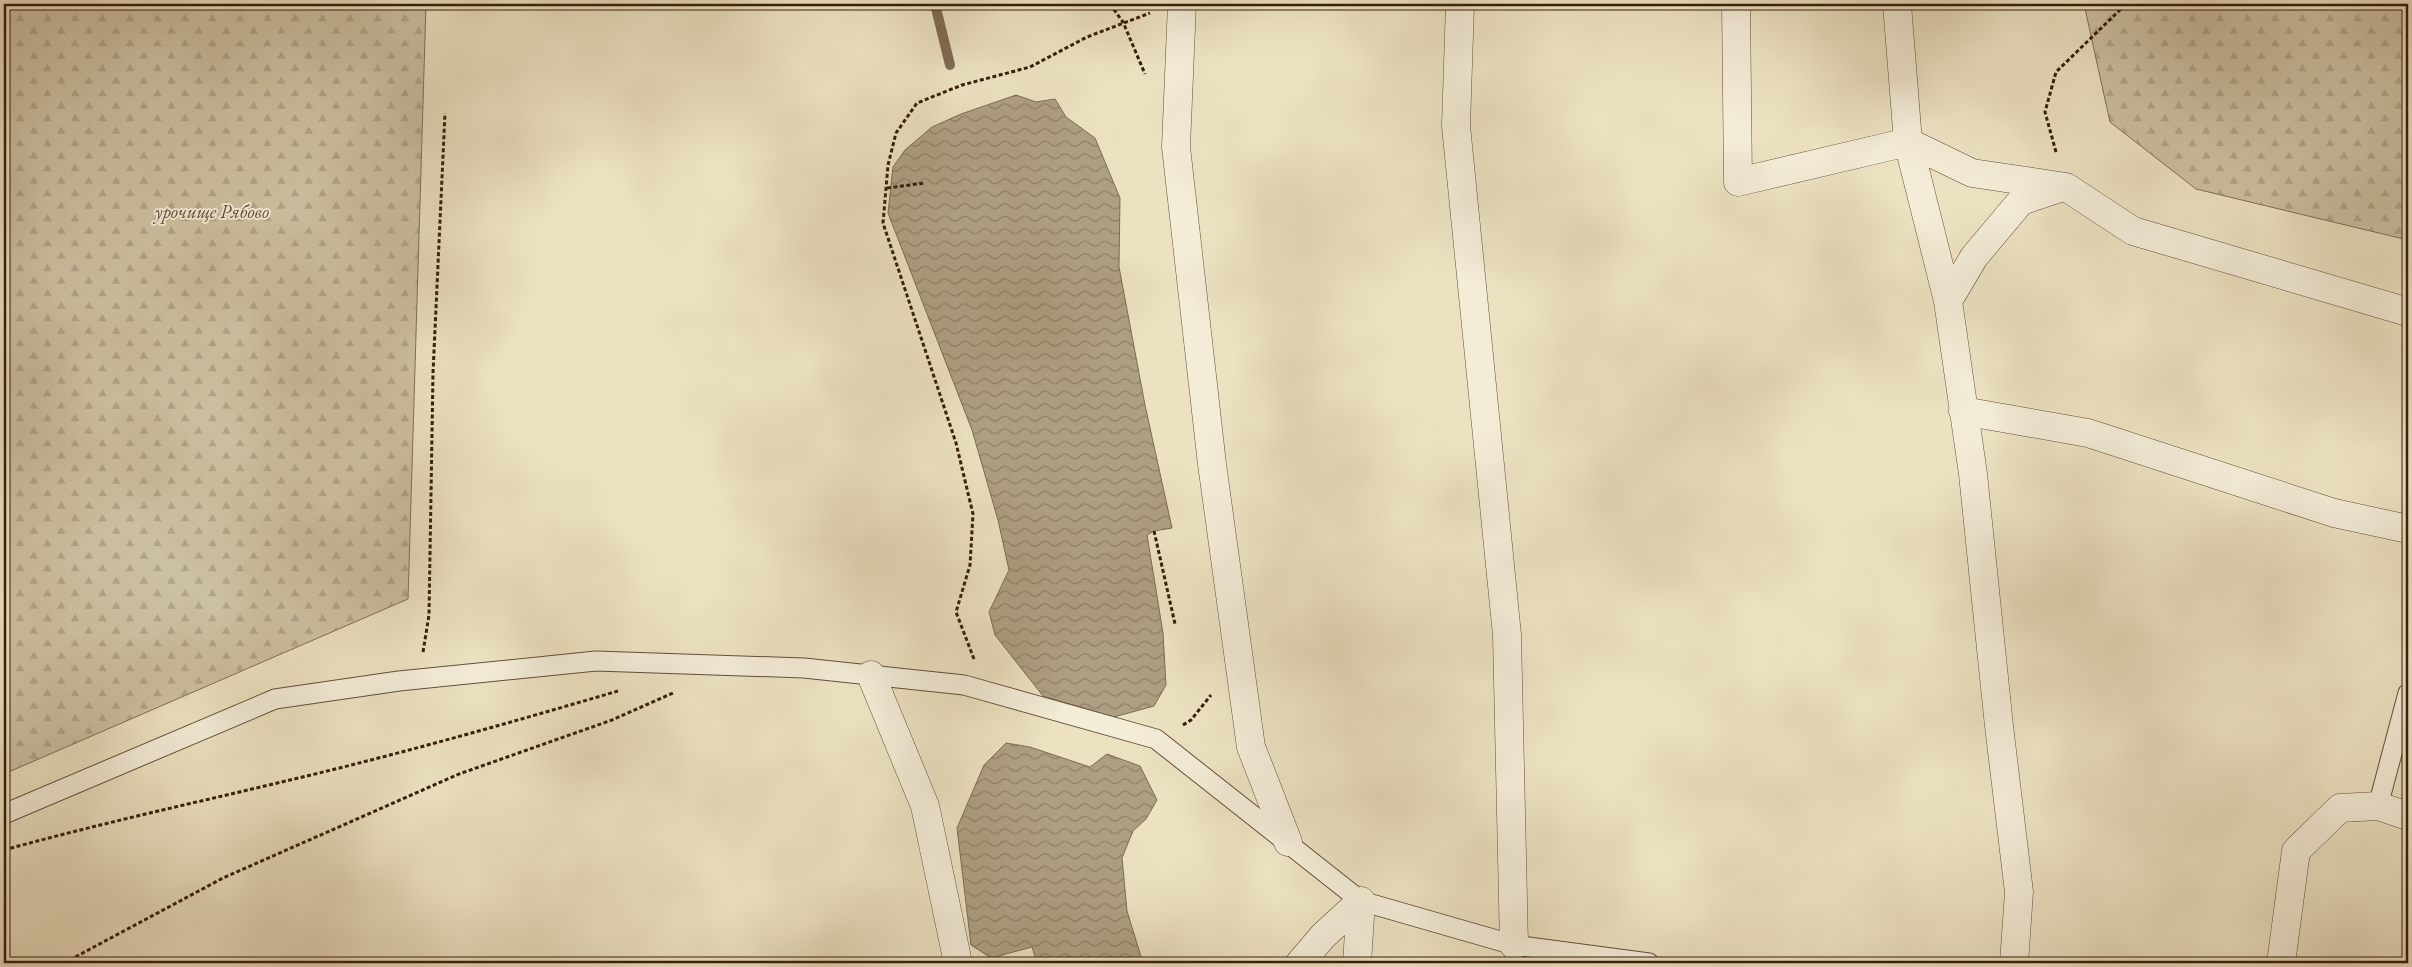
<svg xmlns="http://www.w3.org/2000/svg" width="2412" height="967" font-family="'EB Garamond',serif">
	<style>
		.forest { fill: url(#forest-firs); stroke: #826f58 }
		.water { fill: url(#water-waves); stroke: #7e6b54 }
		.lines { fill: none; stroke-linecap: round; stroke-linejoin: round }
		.stream { stroke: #7e6b54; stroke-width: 10 }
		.lane-casing { stroke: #644e3a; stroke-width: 21 }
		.street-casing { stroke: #644e3a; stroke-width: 29 }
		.path { stroke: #371d0d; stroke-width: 3; stroke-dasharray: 4 2.5; stroke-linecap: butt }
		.lane { stroke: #f3ecd7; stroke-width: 19 }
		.street { stroke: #f3ecd7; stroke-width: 28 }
		.labels { text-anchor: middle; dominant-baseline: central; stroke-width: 4; stroke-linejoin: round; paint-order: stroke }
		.park-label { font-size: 19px; font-style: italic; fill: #644e3a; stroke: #f3ecd7 }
	</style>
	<defs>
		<pattern id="forest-firs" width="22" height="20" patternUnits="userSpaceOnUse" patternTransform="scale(1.25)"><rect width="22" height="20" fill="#cdc1a3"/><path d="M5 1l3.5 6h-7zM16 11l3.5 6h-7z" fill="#b1a58b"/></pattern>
		<pattern id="water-waves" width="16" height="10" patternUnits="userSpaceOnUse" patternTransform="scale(1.25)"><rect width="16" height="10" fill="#ae9f84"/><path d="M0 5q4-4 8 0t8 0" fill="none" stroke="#8e816a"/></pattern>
	</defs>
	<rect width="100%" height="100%" fill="#ece2c2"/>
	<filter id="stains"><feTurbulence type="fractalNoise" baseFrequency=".004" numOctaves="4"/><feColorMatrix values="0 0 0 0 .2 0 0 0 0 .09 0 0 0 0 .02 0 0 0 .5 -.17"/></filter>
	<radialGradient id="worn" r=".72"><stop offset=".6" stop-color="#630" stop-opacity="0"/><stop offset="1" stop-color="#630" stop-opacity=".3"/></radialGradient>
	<path class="forest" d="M4,4h422l-18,595 -404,175z
		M2084,4h324v236l-212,-51 -86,-67z"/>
	<path class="water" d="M1016,95l20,7 19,-3 11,18 29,21 25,60 -1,69 26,138 27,123 -18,3 -7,4 16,98 3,52 -12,21 -40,11 -71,-21 -48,-61 -6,-23 20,-42 -11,-50 -26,-90 -84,-217 5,-46 12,-17 27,-23 29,-13z
		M1006,743l24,4 60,20 17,-13 33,12 17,34 -11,19 -13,12 -11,27 5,53 16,52h-106l-5,-16 -41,11 -20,-13 -14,-117 27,-63z"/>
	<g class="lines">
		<path class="stream" d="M935,4l15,61"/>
		<g class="lane-casing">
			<path id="lane" d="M2378,806l30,-113
				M4,814l271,-115 124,-18 197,-20 208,7 160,17 192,54 205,162 153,44 135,18"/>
		</g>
		<g class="street-casing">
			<path id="street" d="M1182,4l-6,143 36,317 39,283 37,95
				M1460,4l-4,122 51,509 7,310
				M1736,4l2,178 170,-40 64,31 94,14 67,44 275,81
				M1897,4l11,138 40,159 25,173 26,252 20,166 -5,71
				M1948,301l26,-44 47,-56 39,-13
				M1963,411l125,22 246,80 74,16
				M871,675l54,131 33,157
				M1300,963l23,-27 38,-35
				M1357,963l4,-62
				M2281,963l15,-112 44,-43 38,-2 30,10"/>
		</g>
		<path class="path" d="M1110,4l13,18 22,52
			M2056,152l-11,-40 11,-40 70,-68
			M887,188l38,-5
			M1154,531l21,93
			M423,652l6,-37 4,-242 12,-260
			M974,659l-18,-47 14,-47 3,-51 -17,-71 -73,-220 5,-58 8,-32 21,-30 45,-18 68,-18 57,-30 63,-24
			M1183,725l8,-5 20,-25
			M4,850c94,-26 190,-47 286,-70 110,-26 219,-57 328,-89
			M64,963l159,-85 236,-104 153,-54 61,-27"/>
		<use href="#lane" class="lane"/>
		<use href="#street" class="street"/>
	</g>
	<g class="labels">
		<g class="park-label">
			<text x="212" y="211">урочище Рябово</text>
		</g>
	</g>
	<rect width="2412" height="967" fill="none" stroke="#ece2c2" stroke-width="20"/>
	<rect x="5" y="5" width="2402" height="957" fill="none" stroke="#371d0d" stroke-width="2.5"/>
	<rect x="10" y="10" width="2392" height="947" fill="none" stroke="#371d0d"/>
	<rect width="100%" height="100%" filter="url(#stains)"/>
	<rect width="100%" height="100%" fill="url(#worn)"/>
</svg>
